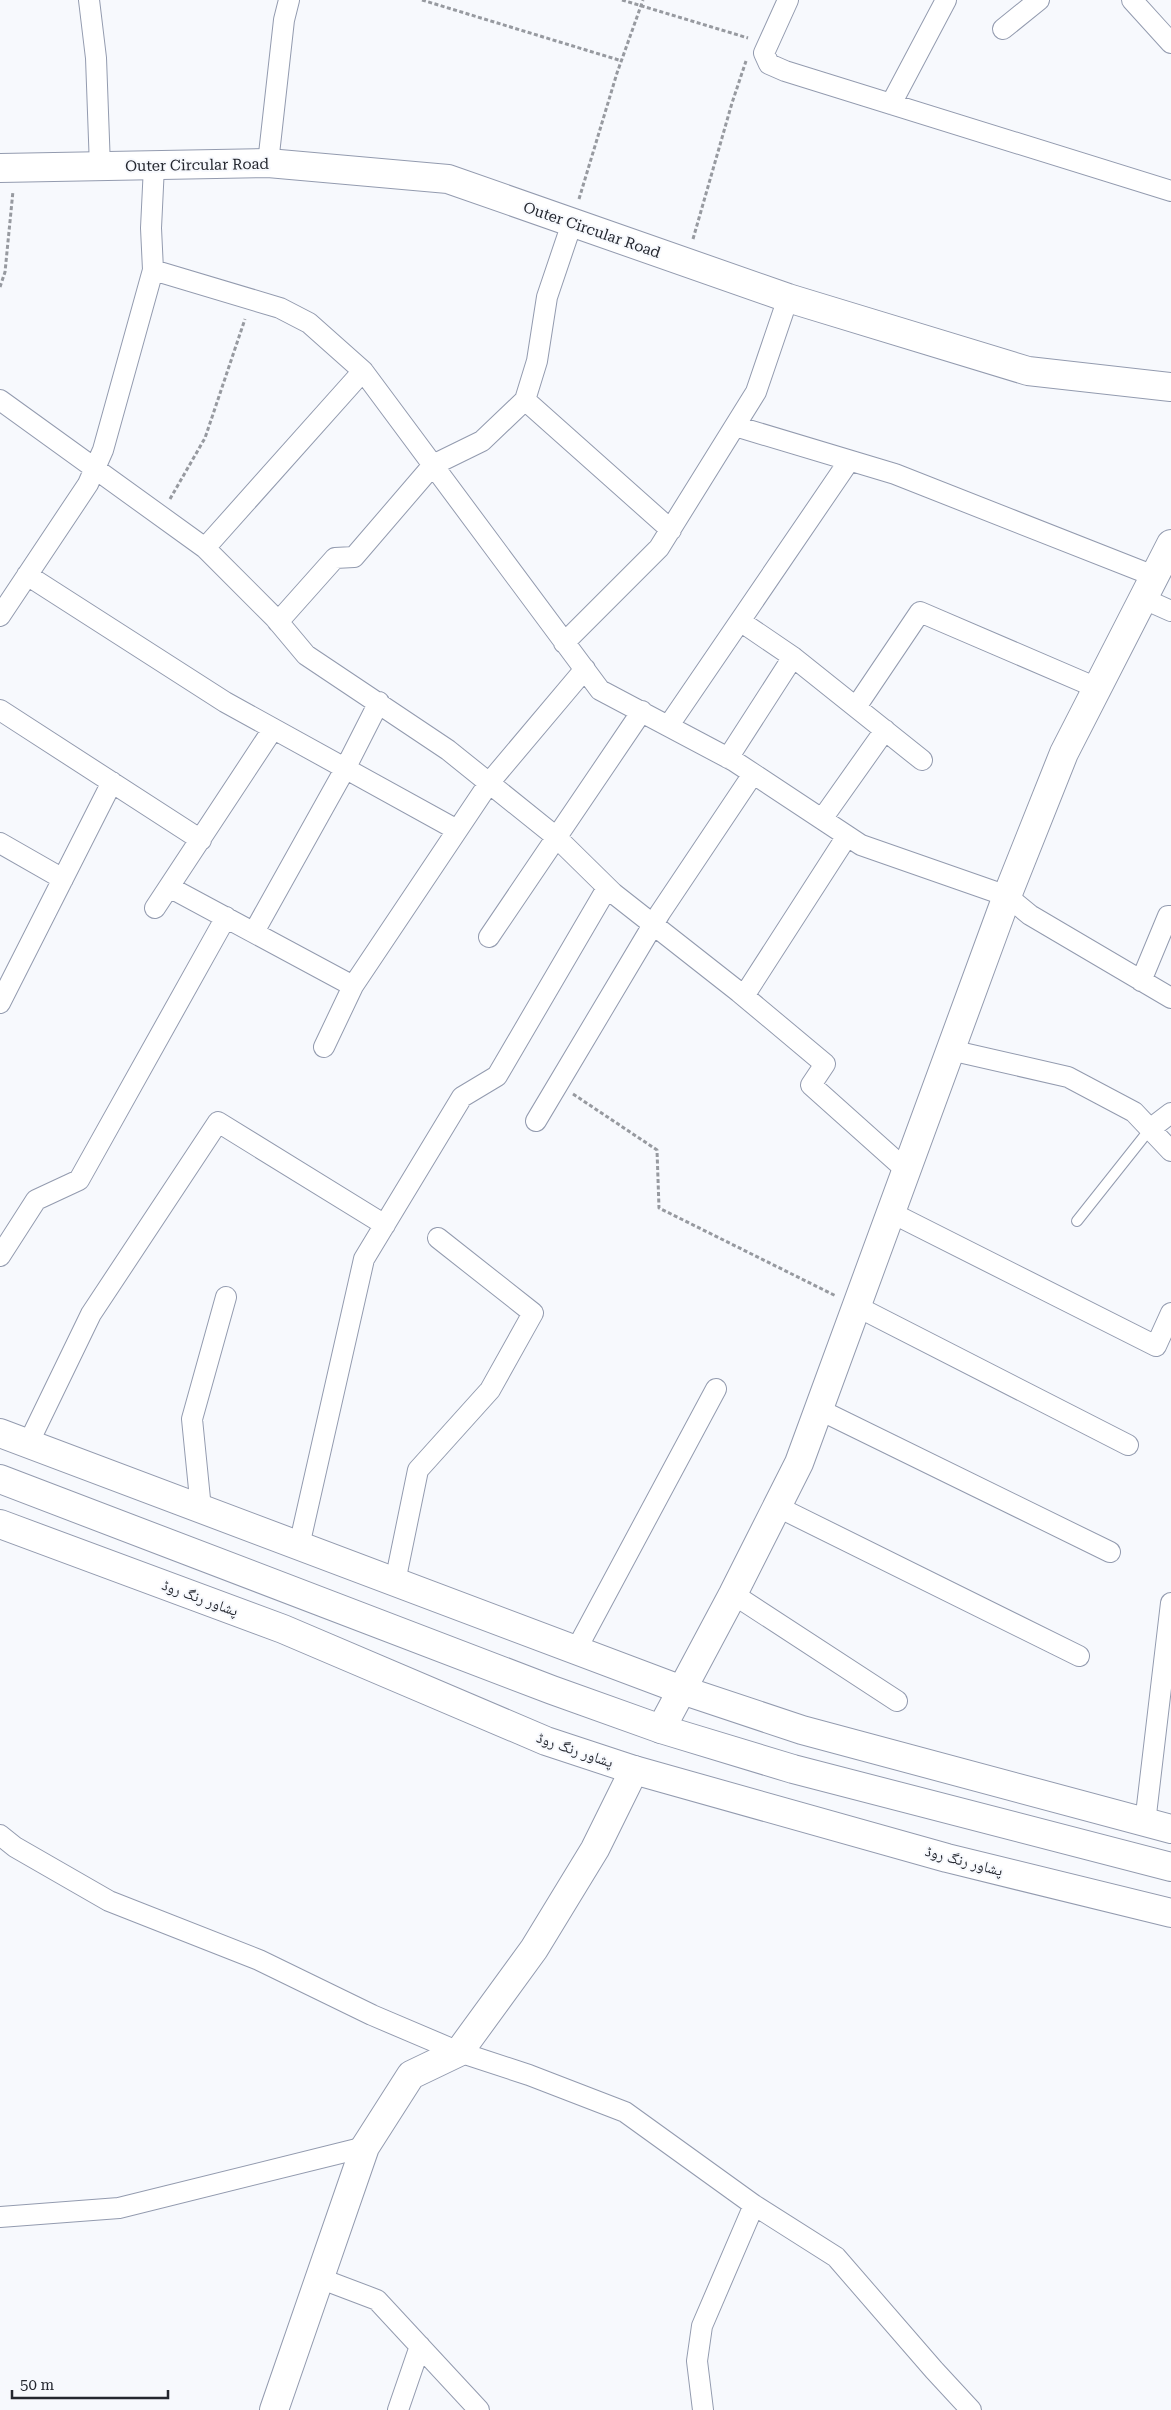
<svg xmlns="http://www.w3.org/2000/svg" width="1171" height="2410" font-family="'Roboto Serif','Noto Naskh Arabic',serif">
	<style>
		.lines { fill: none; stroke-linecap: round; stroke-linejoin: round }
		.lane-casing { stroke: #939baf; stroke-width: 12 }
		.street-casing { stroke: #939baf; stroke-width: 22 }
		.secondary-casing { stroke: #939baf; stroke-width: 30 }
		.highway-casing { stroke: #939baf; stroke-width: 30 }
		.path { stroke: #979aa0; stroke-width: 3; stroke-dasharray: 4 2.5; stroke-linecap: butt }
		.lane { stroke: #fff; stroke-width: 10 }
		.street { stroke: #fff; stroke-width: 20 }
		.secondary { stroke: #fff; stroke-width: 28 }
		.highway { stroke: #fff; stroke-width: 28 }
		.labels { text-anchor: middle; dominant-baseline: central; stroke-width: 4; stroke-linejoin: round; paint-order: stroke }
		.street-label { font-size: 15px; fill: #24272f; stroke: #f7f9fd }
	</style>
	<rect width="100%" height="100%" fill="#f7f9fd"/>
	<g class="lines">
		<g class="lane-casing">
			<path id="lane" d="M1077,1221l73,-92"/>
		</g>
		<g class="street-casing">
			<path id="street" d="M89,0l7,58 4,109
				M788,0l-24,53 5,11 16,7 386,120
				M1132,0l39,43
				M1003,29l36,-29
				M891,104l55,-104
				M268,163l16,-143 5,-20
				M153,270l127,38 29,15 54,48 237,319 134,71 127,84 146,51 23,19 141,83
				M0,400l205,148 70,70 31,37 142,95 107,86 58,57 126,99 86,72 -14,21 95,85
				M525,400l146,130
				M735,426l160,48 259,102
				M205,548l158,-177
				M27,575l198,127 232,128
				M1144,599l27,12
				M0,616l88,-132 15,-34 50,-180 -2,-42 3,-62
				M740,621l53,36 129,103
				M278,622l57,-64 19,-1 79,-92 49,-24 43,-41 12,-39 10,-64 25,-74
				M564,643l95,-95 97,-156 32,-94
				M856,707l64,-95 177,76
				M0,710l201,130
				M669,725l180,-264
				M728,758l65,-101
				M822,819l63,-89
				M0,843l63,36
				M169,887l184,99
				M155,908l118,-179
				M254,932l91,-163 34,-67
				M489,937l153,-226
				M1141,981l27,-65h3
				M744,996l103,-160
				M0,1003l112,-221
				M324,1047l29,-61 136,-203 96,-114
				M950,1050l118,27 66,35 37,39
				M536,1121l124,-208 93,-139
				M1150,1129l21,-16
				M890,1212l266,134 15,-33
				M0,1256l36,-56 43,-20 147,-263
				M856,1306l272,139
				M818,1409l292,143
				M28,1444l63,-130 127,-192 167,103
				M776,1506l303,150
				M201,1509l-9,-90 34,-122
				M299,1546l65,-287 98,-162 35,-21 110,-188
				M395,1582l23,-112 72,-80 43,-77 -95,-75
				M733,1594l164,107
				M576,1650l140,-261
				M1145,1823l26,-220
				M0,1835l15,12 94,54 150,59 113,55 87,37 70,23 96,37 129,93 82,52 98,113 37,40
				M0,2217l119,-9 246,-61
				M319,2278l58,22 102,110
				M398,2410l22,-64
				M703,2410l-6,-49 5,-35 52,-121"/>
		</g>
		<g class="secondary-casing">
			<path id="secondary" d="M0,168l268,-5 180,16 340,119 240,73 143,16
				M0,1433l682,257 120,40 369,99
				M661,1729l72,-135 66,-131 208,-567 57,-143 107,-209
				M274,2410l91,-263 46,-72 48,-23 75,-103 61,-100 39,-79"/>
		</g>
		<g class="highway-casing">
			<path id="highway" d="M0,1479l552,211 109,39 132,40 378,98
				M0,1524l283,105 263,112 88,29 313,88 224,55"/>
		</g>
		<path class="path" d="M422,0l200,61
			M622,0l126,38
			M579,199l38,-126 26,-73
			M693,239l39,-136 14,-42
			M0,287l5,-15 8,-81
			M170,499l35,-61 40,-119
			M573,1094l84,56 2,58 177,88"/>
		<use href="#lane" class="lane"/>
		<use href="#street" class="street"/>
		<use href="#secondary" class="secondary"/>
		<use href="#highway" class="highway"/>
	</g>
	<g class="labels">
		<g class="street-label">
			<text transform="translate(197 165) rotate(-1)">Outer Circular Road</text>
			<text transform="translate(592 230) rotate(19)">Outer Circular Road</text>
			<text transform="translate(200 1598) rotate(20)">پشاور رنگ روڈ</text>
			<text transform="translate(575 1750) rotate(19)">پشاور رنگ روڈ</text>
			<text transform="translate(964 1861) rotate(15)">پشاور رنگ روڈ</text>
		</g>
	</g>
	<path d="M12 2390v8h156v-8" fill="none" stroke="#24272f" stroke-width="2.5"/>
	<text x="20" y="2390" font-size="15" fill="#24272f" stroke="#f7f9fd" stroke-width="4" paint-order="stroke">50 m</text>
</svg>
